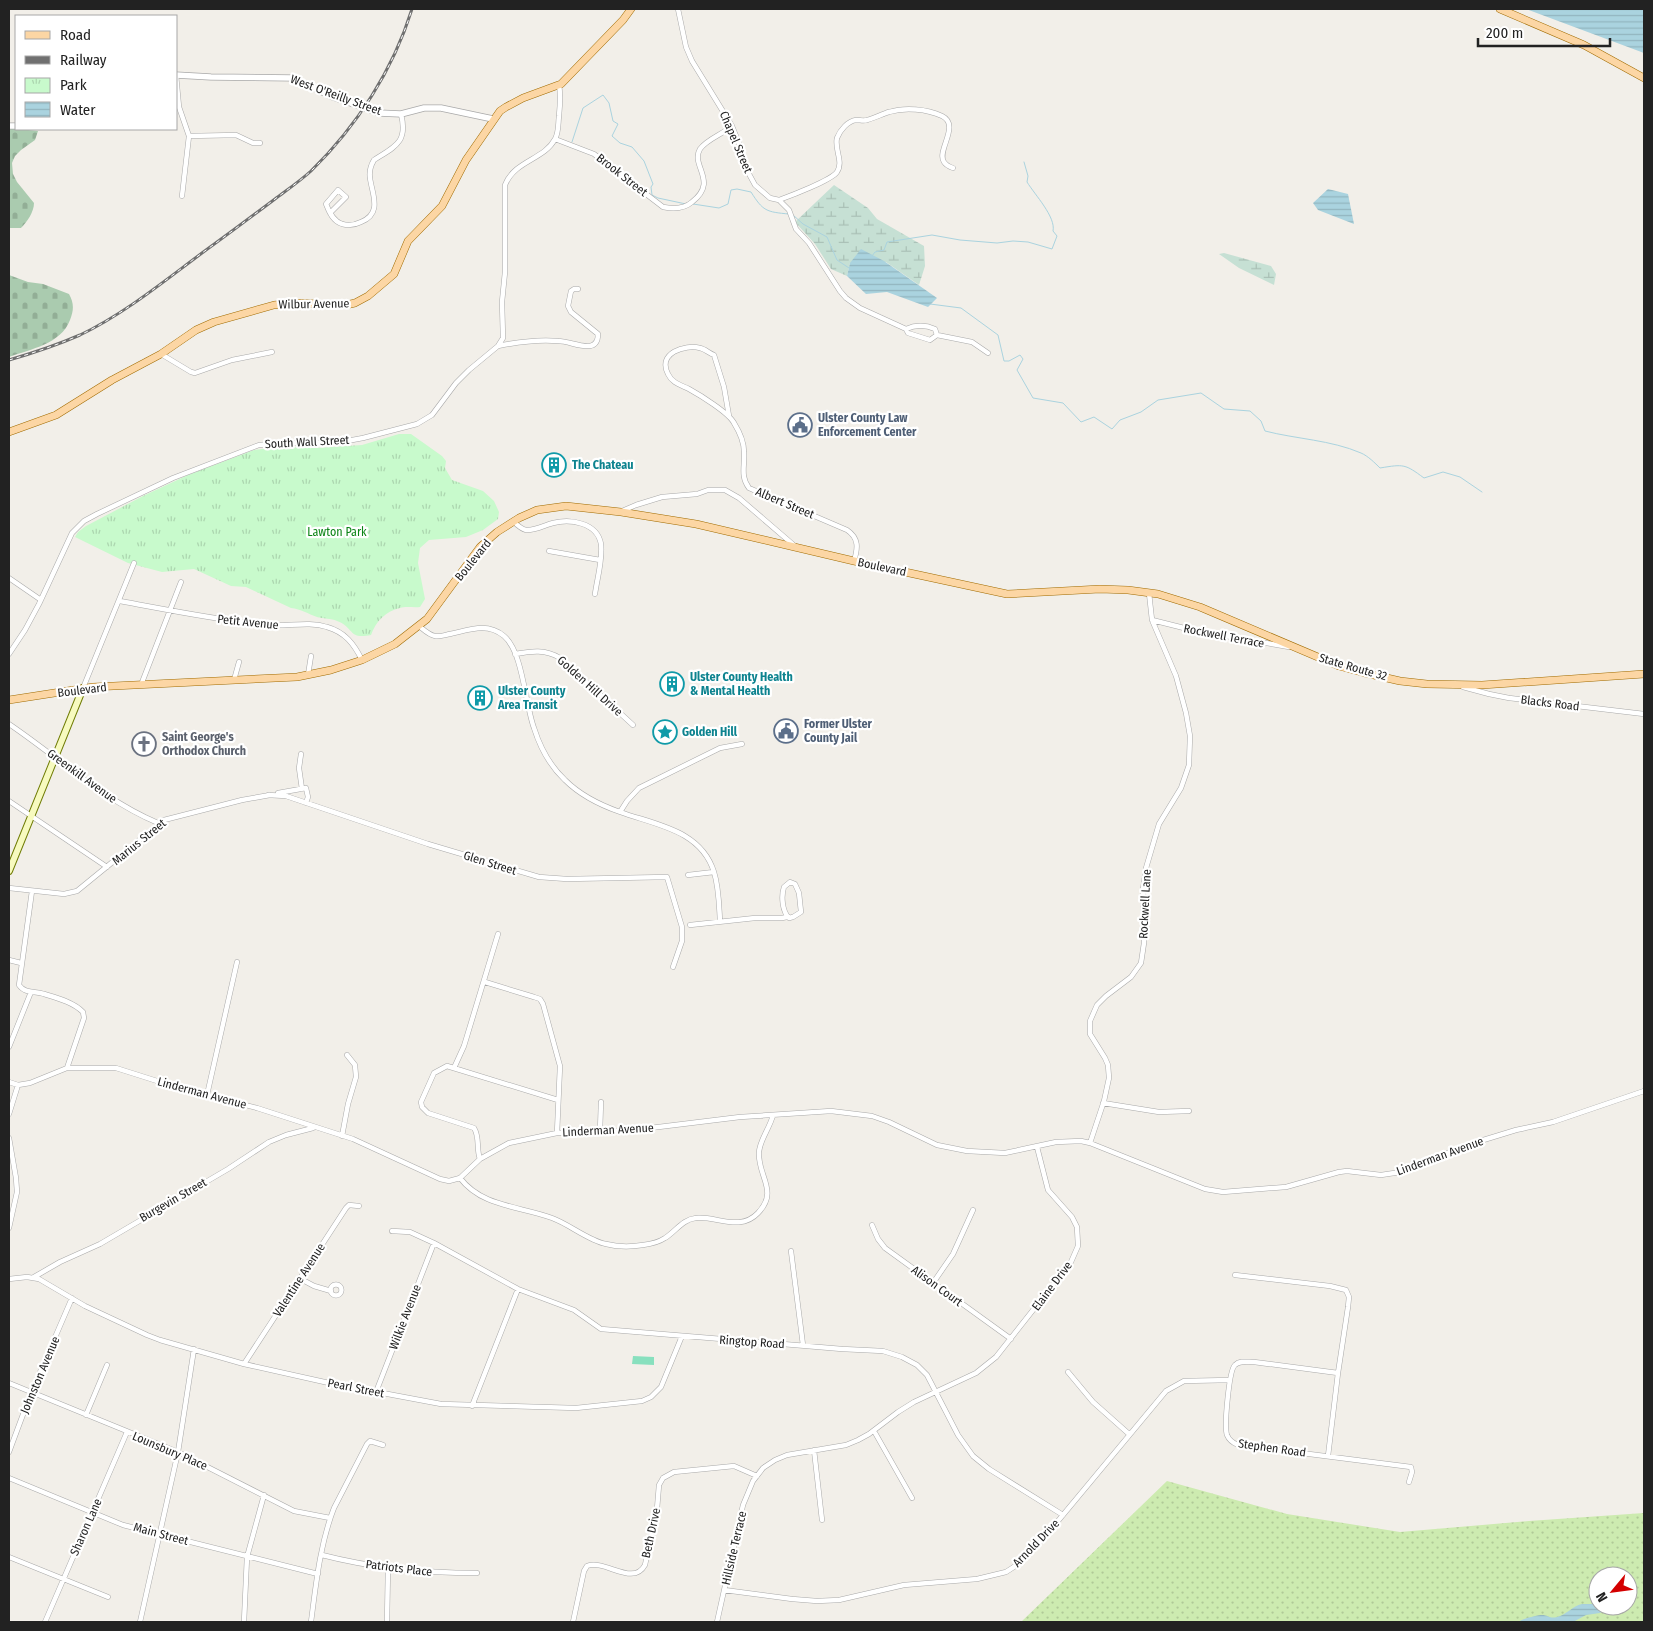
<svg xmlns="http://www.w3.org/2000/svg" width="1653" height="1631" font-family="'Fira Sans Condensed',sans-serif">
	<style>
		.grass { fill: url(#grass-dots); fill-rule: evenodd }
		.wetland { fill: url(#wetland-marsh) }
		.cemetery { fill: url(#cemetery-stones) }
		.park { fill: url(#park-tufts) }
		.pitch { fill: #88e0be }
		.water { fill: url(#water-rules) }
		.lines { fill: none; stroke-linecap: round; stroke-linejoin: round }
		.stream { stroke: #aad3df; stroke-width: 1 }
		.minor-casing { stroke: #a9a9a9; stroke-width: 5.5 }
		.tertiary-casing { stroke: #a9a9a9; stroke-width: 7 }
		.secondary-casing { stroke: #707d05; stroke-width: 8 }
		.primary-casing { stroke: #a06b00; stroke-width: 8 }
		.minor { stroke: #fff; stroke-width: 4.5 }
		.tertiary { stroke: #fff; stroke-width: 5.5 }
		.secondary { stroke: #f7fabf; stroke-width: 6 }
		.primary { stroke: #fcd6a4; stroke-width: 7 }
		.rail-casing { stroke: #707070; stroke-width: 3 }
		.rail { stroke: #fff; stroke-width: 1; stroke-dasharray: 4; stroke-linecap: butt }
		.labels { text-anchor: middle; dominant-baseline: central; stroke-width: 4.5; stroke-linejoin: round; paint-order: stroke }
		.street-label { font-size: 12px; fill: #222; stroke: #fff }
		.service-label { font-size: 12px; font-weight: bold; fill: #4e5e75; stroke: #fff; text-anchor: start }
		.culture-label { font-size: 12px; font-weight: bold; fill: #0d838f; stroke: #fff; text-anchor: start }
		.park-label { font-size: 12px; fill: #0c8416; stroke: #fff }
		.worship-label { font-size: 12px; font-weight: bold; fill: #5b616d; stroke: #fff; text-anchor: start }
	</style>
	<defs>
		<pattern id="grass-dots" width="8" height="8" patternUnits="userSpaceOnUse" patternTransform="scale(1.25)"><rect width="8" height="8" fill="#cdebb0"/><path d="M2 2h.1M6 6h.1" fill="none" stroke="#b0c997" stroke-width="1.8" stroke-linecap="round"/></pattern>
		<pattern id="wetland-marsh" width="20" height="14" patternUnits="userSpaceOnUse" patternTransform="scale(1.25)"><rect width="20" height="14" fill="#c6e0d4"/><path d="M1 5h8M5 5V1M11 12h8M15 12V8" fill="none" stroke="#aac0b6"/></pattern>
		<pattern id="cemetery-stones" width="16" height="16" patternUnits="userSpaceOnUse" patternTransform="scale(1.25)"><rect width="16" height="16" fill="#aacbaf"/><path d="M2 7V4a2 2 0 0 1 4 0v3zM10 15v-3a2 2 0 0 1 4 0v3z" fill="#92ae96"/></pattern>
		<pattern id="park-tufts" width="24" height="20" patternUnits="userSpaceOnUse" patternTransform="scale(1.25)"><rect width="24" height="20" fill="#c8facc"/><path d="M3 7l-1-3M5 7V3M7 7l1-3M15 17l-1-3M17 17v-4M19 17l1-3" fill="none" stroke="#acd6af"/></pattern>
		<pattern id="water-rules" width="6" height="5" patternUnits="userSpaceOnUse" patternTransform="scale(1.25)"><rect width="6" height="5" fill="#aad3df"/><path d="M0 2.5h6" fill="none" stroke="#92b5bf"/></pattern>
	</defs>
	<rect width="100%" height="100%" fill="#f2efe9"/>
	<path class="grass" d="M1167,1481l120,33 113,18 129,-11 115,-8v109h-623zM1598,1576h30v30h-30z"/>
	<path class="wetland" d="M834,185l34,23 9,11 47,27 1,20 -6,19 -33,-23 -36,1 -3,13 -16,-7 -16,-25 -20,-22z
		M1224,253l47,13 5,8 -2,11 -35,-17 -20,-14z"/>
	<path class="cemetery" d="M9,128l29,3 -3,9 -14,10 -6,6 -3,7 1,11 4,8 17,21c0,9 -7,19 -13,25h-12z
		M9,275l19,7 15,2 26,10c5,9 5,16 1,26 -9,24 -39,29 -61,37z"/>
	<path class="park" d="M399,434h12l31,22 4,5 -1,7 7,12 31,11 11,10 5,11 -1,7 -15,11 -17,7 -37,3 -9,8 -2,15 7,36 -5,8c-6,1 -14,-1 -20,1 -14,3 -24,13 -29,27 -23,5 -17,-8 -34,-14 -6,-3 -14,-2 -20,-4 -9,-3 -16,-8 -26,-9l-45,-21 -15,-1 -37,-17 -32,3 -34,-9 -53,-26 3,-5 8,-6 57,-30 45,-21 66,-25 24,-3 39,1 45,-3z"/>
	<path class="pitch" d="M633,1356l21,1v8l-22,-1z"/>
	<path class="water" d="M1526,9h118v44z
		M1328,189l20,5 6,30 -36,-14 -5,-7z
		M861,249l23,12 53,37 -9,9 -41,-15 -21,2 -19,-18 3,-13z
		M1582,1604h16v2h8v2l-6,5 -14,2 -13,7h-55c4,-3 19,-7 24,-7 6,0 8,4 15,2 11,-3 15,-11 25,-13z"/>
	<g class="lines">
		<path class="stream" d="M572,142l11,-34 20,-13 6,8 4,18 5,3 -6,12 8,7 12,4 12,14 9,23 -2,3 1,8 6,3 28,6
			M693,204l26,4 9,-4 3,-14 6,-1 14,3c12,19 15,20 38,22
			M793,215l10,9 24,13 10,23 12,8
			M872,256l3,-4 9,-2 3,-8 45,-7 28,5 37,3 16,-2 15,1 24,7 5,-13 -4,-5c3,-14 -18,-36 -26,-49l1,-6 -4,-14
			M930,304l31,4 37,27 6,26h5l11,-6 3,4 -6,11 16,28 30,5 18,19 13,-5 18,12 8,-9 21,-8 17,-12 43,-7 23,16 26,2 11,10 4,10c31,8 66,9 96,22 7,3 14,10 19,15 24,-4 25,-4 44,10l19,-6 17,5 22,15"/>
		<g class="minor-casing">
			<path id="minor" d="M678,9l8,38 6,14 40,65 8,20 9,28 6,11 15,13 9,2 10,10 7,19 13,14 31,48 6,7 14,10 46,21c9,-4 20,-4 29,0l2,6
				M176,75l3,32 10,29 -7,60
				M189,136l47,-1 17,8h7
				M555,139l39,15 69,53c10,2 21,2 29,-5 27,-21 -2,-36 8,-53 7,-10 23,-15 32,-23
				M779,200c11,-4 53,-20 58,-28 7,-10 -3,-23 0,-34 3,-8 11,-17 19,-18 4,0 8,1 11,0 8,-2 15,-6 22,-8 16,-5 38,-3 53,4 19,9 -6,35 2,46 2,3 6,5 9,6
				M330,213l16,-16 -8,-7 -12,14c3,8 7,17 16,20 7,2 13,1 19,-2 22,-9 11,-28 9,-44 -1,-6 1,-13 4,-18 22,-14 34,-18 27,-46
				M906,329l2,4 22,7 7,-5
				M937,335l35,7 16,11
				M498,346c20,-4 40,-7 60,-5 10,0 21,6 32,5 6,-1 8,-6 8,-12l-27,-22 -3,-6 3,-15 3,-2h4
				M161,354l30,18 4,1 37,-13 40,-8
				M729,416l-5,-29 -10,-32c-5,-2 -9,-6 -14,-7 -15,-4 -43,5 -32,26 4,9 13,11 21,15 11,6 40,24 45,34 5,8 10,19 10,29 1,14 -4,24 5,36l98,42c12,8 11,18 7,31
				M622,511l14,-6 26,-8 35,-3 11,-4h17l14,8 57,49
				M513,521c4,4 8,8 13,9 8,1 19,-5 27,-7 17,-4 44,-1 48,21 2,15 -4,35 -6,50
				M549,551l51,9
				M9,578l32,22
				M120,601c49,9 97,19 147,24 20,2 41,-4 60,2 18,5 27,17 35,33
				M1152,620l44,11 93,16
				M419,626c5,4 10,9 16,10 5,1 10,-1 15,-2 19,-4 37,-12 54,2 19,16 21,68 30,92 6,19 16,38 31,52 15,15 35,25 55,32 36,13 81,18 94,60 5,16 5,33 6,49
				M9,654l16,-24 14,-26 33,-71 12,-12 13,-7 76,-36 86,-33 24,-2h53l27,-5 54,-14 15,-9 24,-32 13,-13 29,-24 5,-8 -1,-36 3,-30v-87c10,-25 39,-25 50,-46 4,-7 3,-16 4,-23 1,-11 2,-21 0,-31
				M515,654c17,-3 30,-5 45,4l73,67
				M308,675l3,-19
				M234,680l5,-18
				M141,685l40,-103
				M1463,687l26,7 20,4 135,16
				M83,688l51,-125
				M9,724c49,33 94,76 149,99
				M301,754l-2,14 3,21
				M278,793l28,-5 2,9 -2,6
				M268,795l18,1 142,48 111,33 28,2 100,-2 15,50v14l-9,26
				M9,801l98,66
				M620,812l7,-11 12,-13 81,-40 22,-4
				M688,875l26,-3
				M790,882l5,2 4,9 2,19 -8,5 -4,1c-7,-7 -8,-22 -5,-31z
				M9,888l55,6 13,-3 87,-71 78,-20 28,-5
				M32,891l-13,94c6,9 16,6 25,9 13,4 29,8 39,18l1,6 -17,50
				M690,925l65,-7h27l5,-1
				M9,960l12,3
				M485,982l49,15 6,2 3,5 17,62 -3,67
				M9,1047l22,-55
				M454,1068l10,-22 34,-112
				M9,1082l9,3 12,-2 37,-15h49l60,19 81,21 96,31 87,40 9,2 11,-3 20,-19 29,-16 48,-10 77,-3 106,-13 91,-6 41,5 17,6 48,23 30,6 38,2 51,-11 25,-1 9,2 115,46 18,3 63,-5 53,-15 8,-1 34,4 20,-3 66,-27 49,-15 37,-8 91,-31
				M207,1095l30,-133
				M1103,1103l56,9 30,-1
				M9,1114l9,-29
				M600,1131l1,-29
				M342,1136l6,-32 8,-27 -1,-12 -8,-10
				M9,1138l7,40 1,14 -8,36
				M1090,1143l14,-42 5,-23 -1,-13 -3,-7 -15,-24v-13l7,-16 9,-9 25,-19 10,-14 3,-20 -1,-54 3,-21 13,-44 22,-36 8,-23 1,-29 -4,-23 -10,-37 -24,-56 -3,-27
				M480,1159c-4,-10 0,-22 -6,-31l-46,-15 -6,-6 -1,-5 13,-29 13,-7 111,34
				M460,1178c22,29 60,28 92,40 17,6 37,23 54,26 12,3 25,3 37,1 8,-1 16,-3 22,-7 10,-6 18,-19 31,-20 21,-2 44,14 62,-5 21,-22 0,-36 1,-60 0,-12 11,-25 14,-38
				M872,1225l6,14 7,9 126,91
				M392,1231l18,1 24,11 84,46 56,21 27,19 241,20 41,2 19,6 15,8 10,10 31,60 15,21 16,13 74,46
				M791,1251l12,94
				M1235,1275l95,11 16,4 3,7 -1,10 -10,66 -10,83
				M34,1277l26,-15 40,-18 128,-75 41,-27 17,-7 27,-7
				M299,1278l15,8 17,5
				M9,1279l18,-2 12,2 46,27 62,29 13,5 84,24 85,19 112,21 135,4 66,-7 9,-4 10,-10 21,-51
				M933,1283l20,-29 20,-44
				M330.5 1290a5.5 5.5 0 1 1 11 0a5.5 5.5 0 1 1-11 0Z
				M244,1364l102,-156 3,-3 10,1
				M1068,1372l25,30 36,32
				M1338,1373l-84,-11c-7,0 -14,-2 -19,3 -6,5 -11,61 -8,70 2,5 6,8 11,10l173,22 1,5 -3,10
				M9,1383l169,69 116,59 36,7
				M376,1392l58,-149
				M472,1406l46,-117
				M86,1415l21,-50
				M874,1431l38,67
				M814,1450l8,70
				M9,1452l22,-59 41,-95
				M9,1478l114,47 195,49
				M322,1555c50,13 102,18 155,18
				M9,1557l99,40
				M724,1590l68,9 25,2 22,-1 65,-15 73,-6 29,-7 14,-9 23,-24 123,-148 18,-10 46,-1
				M45,1622l82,-190
				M140,1622l38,-170 16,-103
				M244,1622l3,-65 17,-62
				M311,1622c5,-38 9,-78 23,-114l33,-64 3,-3 13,4
				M387,1622l1,-54
				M573,1622l11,-51 3,-5c18,-7 46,21 58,-1l12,-56 2,-24 4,-7 11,-6 60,-6 23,10
				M717,1622l26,-117 10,-24 10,-13 12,-8 12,-5 59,-10 12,-5 11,-6 29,-22 16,-10 62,-29 20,-16 75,-95 7,-16 -1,-19 -5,-10 -24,-27 -11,-43"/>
		</g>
		<g class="tertiary-casing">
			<path id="tertiary" d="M176,75l35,2 82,1 40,19 46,16 22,1 23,-6h17l52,11
				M9,126h7"/>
		</g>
		<g class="secondary-casing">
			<path id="secondary" d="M9,871l74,-183"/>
		</g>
		<g class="primary-casing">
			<path id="primary" d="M1500,9l84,36 60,33
				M9,432l47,-17 56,-35 49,-26 35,-24 18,-8 60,-17 22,-2 50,2 9,-2 13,-7 26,-22 14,-33 34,-35 24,-46 34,-49 6,-4 17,-9 38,-14 62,-64 8,-11
				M9,700l84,-13 204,-10 34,-7 31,-10 33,-16 32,-25 53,-72 17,-15 22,-14 18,-8 29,-4 55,6 75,12 158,37 153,33 93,-5 28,1 30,4 42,13 139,59 26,7 35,8 27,3 55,1 162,-11"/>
		</g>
		<use href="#minor" class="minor"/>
		<use href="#tertiary" class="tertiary"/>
		<use href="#secondary" class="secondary"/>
		<use href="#primary" class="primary"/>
		<g class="rail-casing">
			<path id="rail" d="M9,360c24,-7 48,-15 71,-25 44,-21 83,-53 122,-82 25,-18 49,-36 73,-54 12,-9 25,-18 36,-28 46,-45 82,-101 101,-162"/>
		</g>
		<use href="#rail" class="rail"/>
	</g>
	<defs>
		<g id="civic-ring" transform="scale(1.25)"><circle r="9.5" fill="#fff" stroke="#5c6f8a" stroke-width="1.5"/><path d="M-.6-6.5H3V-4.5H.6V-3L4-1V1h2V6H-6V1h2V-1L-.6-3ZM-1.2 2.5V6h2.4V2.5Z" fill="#5c6f8a"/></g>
		<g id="building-ring" transform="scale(1.25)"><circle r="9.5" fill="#fff" stroke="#0f9aa8" stroke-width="1.5"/><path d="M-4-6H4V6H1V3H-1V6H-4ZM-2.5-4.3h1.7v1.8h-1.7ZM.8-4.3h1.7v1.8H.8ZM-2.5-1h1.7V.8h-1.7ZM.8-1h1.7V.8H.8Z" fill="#0f9aa8"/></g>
		<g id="sight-ring" transform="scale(1.25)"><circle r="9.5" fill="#fff" stroke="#0f9aa8" stroke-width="1.5"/><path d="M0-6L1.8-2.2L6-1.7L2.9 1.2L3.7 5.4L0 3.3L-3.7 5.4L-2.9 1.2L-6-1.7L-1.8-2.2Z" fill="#0f9aa8"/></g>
		<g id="church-ring" transform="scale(1.25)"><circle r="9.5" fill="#fff" stroke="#6b7280" stroke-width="1.5"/><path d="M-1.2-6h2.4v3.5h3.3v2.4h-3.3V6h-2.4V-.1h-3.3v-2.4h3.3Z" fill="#6b7280"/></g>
	</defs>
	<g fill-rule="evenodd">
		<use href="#civic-ring" x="800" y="425"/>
		<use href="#building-ring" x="554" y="465"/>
		<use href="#building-ring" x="672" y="684"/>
		<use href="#building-ring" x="480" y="698"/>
		<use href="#civic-ring" x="786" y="731"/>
		<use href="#sight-ring" x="665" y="732"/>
		<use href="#church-ring" x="144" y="744"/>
	</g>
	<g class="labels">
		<g class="street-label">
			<text transform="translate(336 95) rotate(20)">West O'Reilly Street</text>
			<text transform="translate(736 142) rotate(67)">Chapel Street</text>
			<text transform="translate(622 175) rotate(38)">Brook Street</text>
			<text transform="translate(314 304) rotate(-1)">Wilbur Avenue</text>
			<text transform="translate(307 442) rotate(-3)">South Wall Street</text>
			<text transform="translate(785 503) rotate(23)">Albert Street</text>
			<text transform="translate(473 560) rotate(-51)">Boulevard</text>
			<text transform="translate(882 567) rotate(12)">Boulevard</text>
			<text transform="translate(248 622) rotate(6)">Petit Avenue</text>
			<text transform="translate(1224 636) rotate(11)">Rockwell Terrace</text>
			<text transform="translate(1353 667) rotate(16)">State Route 32</text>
			<text transform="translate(590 686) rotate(42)">Golden Hill Drive</text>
			<text transform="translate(82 690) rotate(-7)">Boulevard</text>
			<text transform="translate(1550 703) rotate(7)">Blacks Road</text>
			<text transform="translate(82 776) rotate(36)">Greenkill Avenue</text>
			<text transform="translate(139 842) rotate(-39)">Marius Street</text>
			<text transform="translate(490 863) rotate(17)">Glen Street</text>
			<text transform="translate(1145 904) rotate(-87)">Rockwell Lane</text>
			<text transform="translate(202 1093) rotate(15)">Linderman Avenue</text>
			<text transform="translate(608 1130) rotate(-3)">Linderman Avenue</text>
			<text transform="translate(1440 1156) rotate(-20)">Linderman Avenue</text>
			<text transform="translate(173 1200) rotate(-30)">Burgevin Street</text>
			<text transform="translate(299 1280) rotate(-57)">Valentine Avenue</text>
			<text transform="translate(937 1286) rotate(36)">Alison Court</text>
			<text transform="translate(1052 1286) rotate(-53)">Elaine Drive</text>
			<text transform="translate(405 1317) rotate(-69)">Wilkie Avenue</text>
			<text transform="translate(752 1342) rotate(4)">Ringtop Road</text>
			<text transform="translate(40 1375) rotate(-67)">Johnston Avenue</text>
			<text transform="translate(356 1388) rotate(11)">Pearl Street</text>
			<text transform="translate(1272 1448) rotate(8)">Stephen Road</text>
			<text transform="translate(170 1451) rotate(23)">Lounsbury Place</text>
			<text transform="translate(86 1527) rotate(-66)">Sharon Lane</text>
			<text transform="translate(651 1533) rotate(-78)">Beth Drive</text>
			<text transform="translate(161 1534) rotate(15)">Main Street</text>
			<text transform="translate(1036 1543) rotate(-46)">Arnold Drive</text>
			<text transform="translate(734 1548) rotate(-77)">Hillside Terrace</text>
			<text transform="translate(399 1568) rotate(7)">Patriots Place</text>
		</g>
		<g class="service-label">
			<text x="818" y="418">Ulster County Law<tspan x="818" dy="14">Enforcement Center</tspan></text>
			<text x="804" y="724">Former Ulster<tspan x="804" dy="14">County Jail</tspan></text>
		</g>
		<g class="culture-label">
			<text x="572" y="465">The Chateau</text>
			<text x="690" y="677">Ulster County Health<tspan x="690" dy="14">&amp; Mental Health</tspan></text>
			<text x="498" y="691">Ulster County<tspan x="498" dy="14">Area Transit</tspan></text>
			<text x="682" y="732">Golden Hill</text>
		</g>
		<g class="park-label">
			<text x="337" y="532">Lawton Park</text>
		</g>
		<g class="worship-label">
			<text x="162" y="737">Saint George's<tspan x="162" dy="14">Orthodox Church</tspan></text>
		</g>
	</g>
	<rect width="1653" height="1631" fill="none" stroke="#222222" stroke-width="20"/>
	<rect x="15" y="15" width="162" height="115" fill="#ffffff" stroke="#a7a7a7"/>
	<rect x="25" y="31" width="25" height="8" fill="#fcd6a4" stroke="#a7a7a7"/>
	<text x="60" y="40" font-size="15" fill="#222222">Road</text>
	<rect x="25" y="56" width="25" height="8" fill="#707070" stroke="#a7a7a7"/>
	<text x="60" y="65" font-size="15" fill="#222222">Railway</text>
	<rect x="25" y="78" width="25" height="15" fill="url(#park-tufts)" stroke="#a7a7a7"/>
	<text x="60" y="90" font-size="15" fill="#222222">Park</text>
	<rect x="25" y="102" width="25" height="15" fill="url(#water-rules)" stroke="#a7a7a7"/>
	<text x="60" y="115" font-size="15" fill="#222222">Water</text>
	<g transform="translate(1613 1591) rotate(241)"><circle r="24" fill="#ffffff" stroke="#a7a7a7"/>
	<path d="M0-4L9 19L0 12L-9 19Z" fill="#d40000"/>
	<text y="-8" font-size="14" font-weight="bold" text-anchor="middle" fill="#222222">N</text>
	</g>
	<path d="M1478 38v8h132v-8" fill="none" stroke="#222222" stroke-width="2.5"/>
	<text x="1486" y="38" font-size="15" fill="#222222" stroke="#ffffff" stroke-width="4" paint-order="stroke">200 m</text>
</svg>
